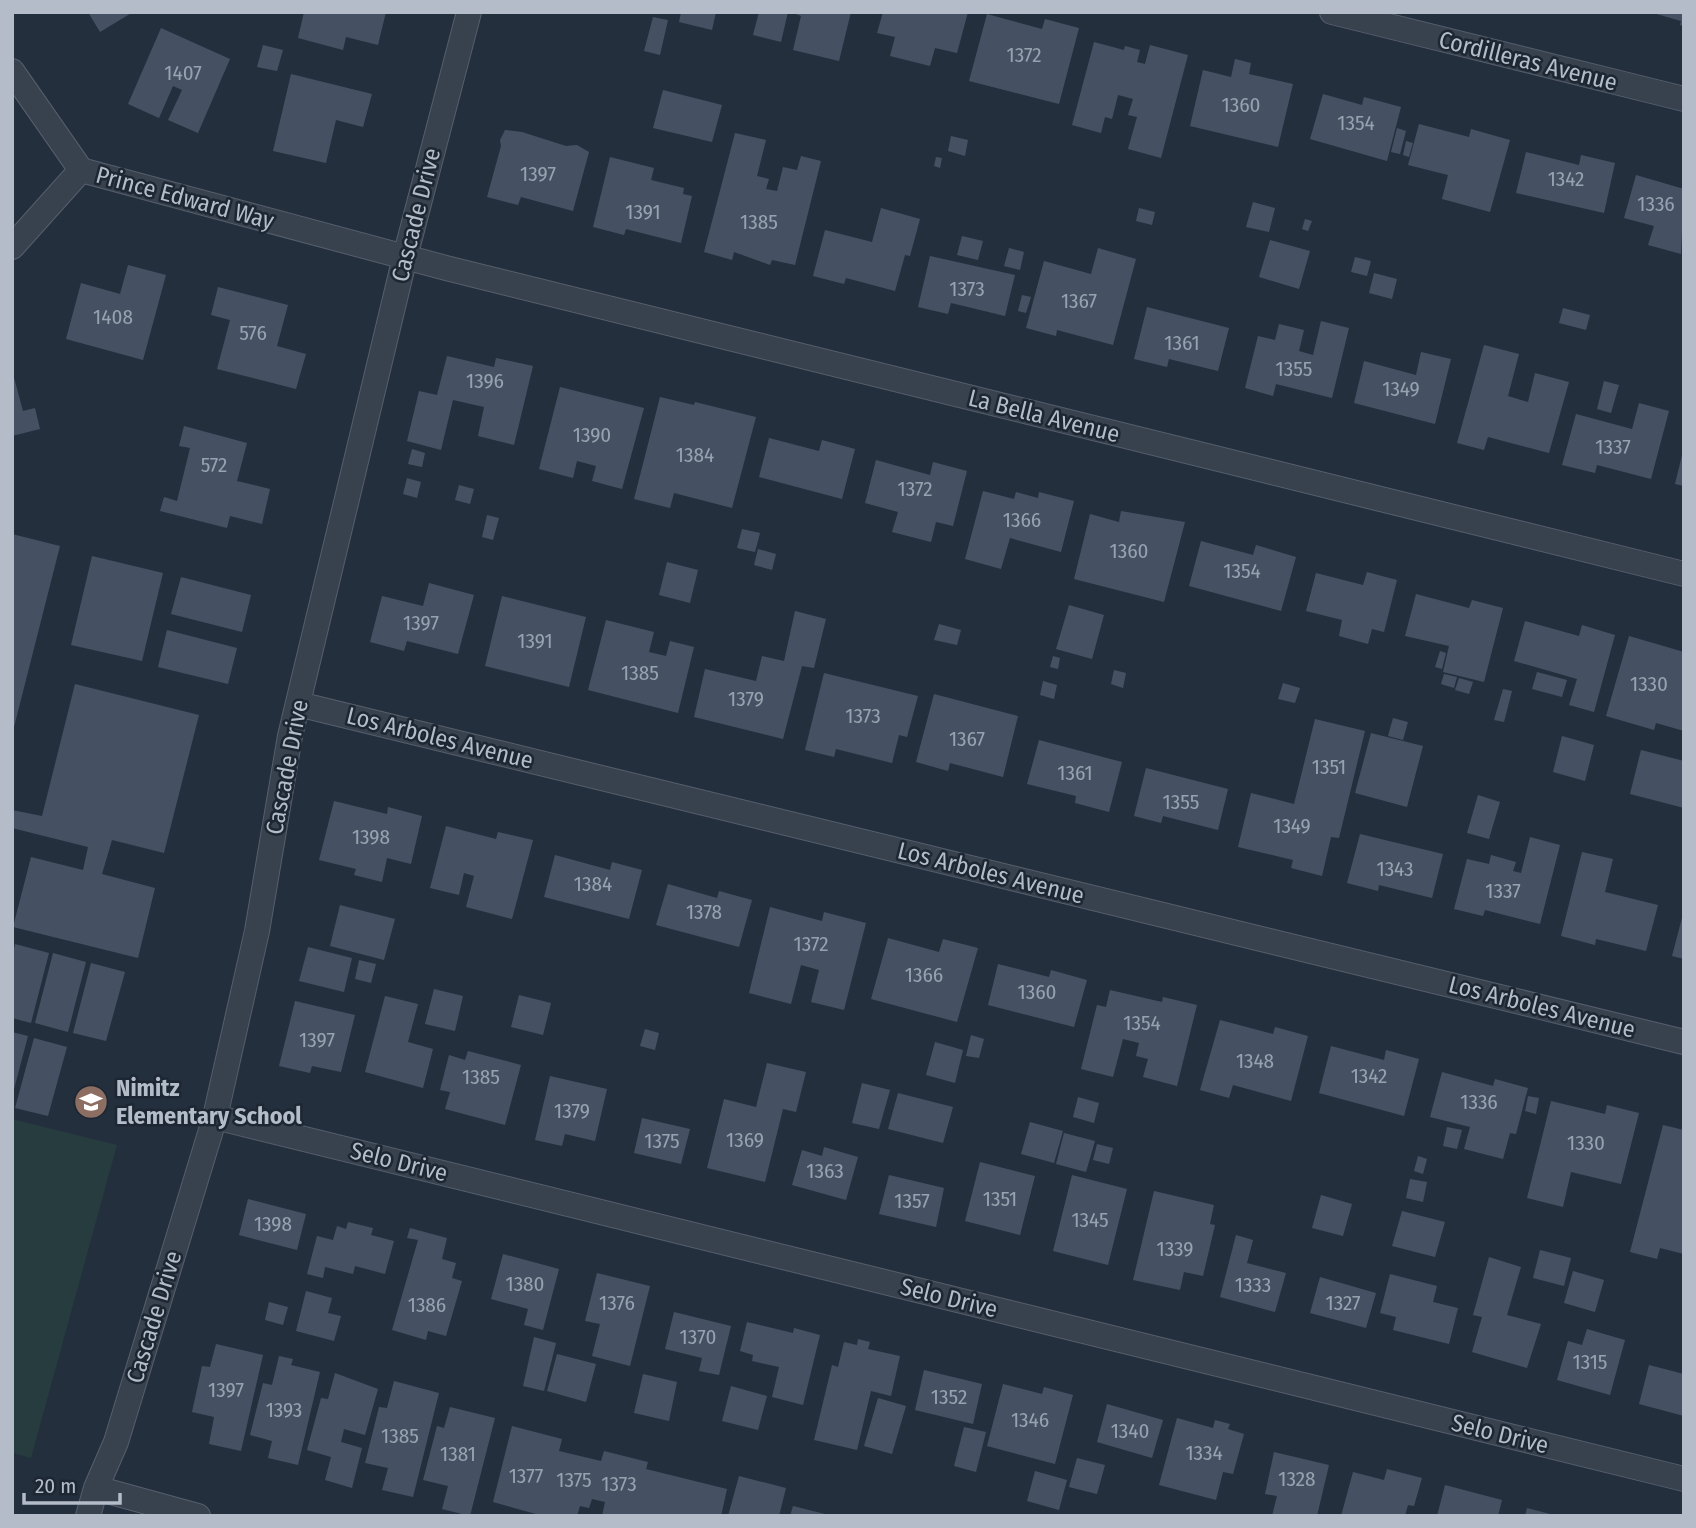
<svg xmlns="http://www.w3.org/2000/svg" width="1696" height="1528" font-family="'Fira Sans Condensed',sans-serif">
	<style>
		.green { fill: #263c3f }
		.building { fill: #455162 }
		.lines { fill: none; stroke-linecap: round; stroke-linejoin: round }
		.minor-casing { stroke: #565f6c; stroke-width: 26 }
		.minor { stroke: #38414e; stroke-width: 24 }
		.labels { text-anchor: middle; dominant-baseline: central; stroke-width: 5; stroke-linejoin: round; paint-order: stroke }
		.number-label { font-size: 21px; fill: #98a1af }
		.street-label { font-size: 24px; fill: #b4bcc9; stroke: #1d2633 }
		.poi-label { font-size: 24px; font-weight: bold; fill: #b4bcc9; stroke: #1d2633; text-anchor: start }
	</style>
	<rect width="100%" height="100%" fill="#242f3e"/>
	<path class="green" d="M12,1119l105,26 -86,313 -19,-5z"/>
	<path class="building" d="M88,12h45l-33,20z
		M304,12h82l-8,33 -32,-8 -3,13 -45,-12z
		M681,12h35l-4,18 -33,-8z
		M759,12h29l-7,30 -28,-7z
		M791,12h60l-12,49 -46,-11 8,-34z
		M883,12h85l-11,41 -22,-5 -5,18 -40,-10 5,-19 -18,-4z
		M1684,12v14l-4,-1 1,-4 -28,-8z
		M987,14l55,15 3,-10 34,9 -20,76 -90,-23z
		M653,17l15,3 -8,35 -16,-4z
		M161,28l69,31 -32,74 -30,-13 14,-30 -9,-4 -14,32 -31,-14z
		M1094,42l30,8 1,-4 15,4 -3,12 8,2 5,-19 38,10 -27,103 -33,-9 9,-32 -9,-2 5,-16 -15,-4 -6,24 -7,-2 -4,16 -29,-8z
		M263,45l20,5 -6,21 -20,-4z
		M1235,59l16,4 -2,11 44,10 -15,63 -88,-21 13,-56 28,7z
		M291,74l81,20 -9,33 -27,-7 -10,43 -53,-12z
		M663,90l59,15 -10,37 -59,-14z
		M1323,94l39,11 2,-8 37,10 -14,54 -77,-22z
		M1419,124l50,13 2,-8 39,11 -20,72 -48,-13 6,-24 -40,-10z
		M1397,128l9,3 -6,23 -9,-2z
		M505,130l17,2 44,14 11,-1 12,7 -16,59 -52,-14 -3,8 -31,-8 14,-51 -1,-6z
		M735,133l31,7 -9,36 12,3 -3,10 11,2 6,-24 14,3 4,-14 20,5 -26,104 -23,-5 -2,5 -36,-13 -2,8 -28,-8z
		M951,136l17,4 -3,16 -17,-5z
		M1406,141l7,2 -4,14 -6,-2z
		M1526,152l53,13 2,-10 34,8 -11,50 -88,-20z
		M610,157l44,11 -3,12 33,8 -1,6 9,2 -11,47 -55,-14 -2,6 -31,-8z
		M936,157l6,1 -2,10 -6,-2z
		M1636,175l48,14 -3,65 -33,-9 6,-19 -30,-8z
		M1253,202l22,6 -6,24 -23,-5z
		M881,208l39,11 -10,37 -5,-1 -10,36 -49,-13 -2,6 -31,-8 12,-46 47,12z
		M1139,208l16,4 -3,13 -16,-4z
		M1305,219l7,2 -4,10 -6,-2z
		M962,236l21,5 -5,19 -21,-5z
		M1270,240l40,11 -11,38 -40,-12z
		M1009,248l15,4 -4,18 -16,-4z
		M1098,248l38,11 -23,86 -56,-15 -1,6 -30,-8 18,-67 47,13z
		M930,256l85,19 -10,41 -54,-13 -3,11 -30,-7z
		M1355,257l16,4 -4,15 -16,-4z
		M128,265l38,10 -23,85 -77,-21 15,-56 39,11z
		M1374,273l23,6 -5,20 -23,-6z
		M218,287l70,18 -11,41 29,8 -10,35 -79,-20 13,-49 -19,-5z
		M1022,295l9,2 -5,16 -8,-2z
		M1147,307l82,21 -11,43 -49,-12 -2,8 -33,-8z
		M1563,308l27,7 -4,15 -27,-7z
		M1321,321l28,7 -17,70 -56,-14 -3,12 -28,-8 13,-52 17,4 4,-16 25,6 -5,21 14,4z
		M1484,345l35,9 -11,42 20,6 7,-29 34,9 -20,71 -61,-16 -4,13 -27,-7z
		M1421,352l30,7 -16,65 -81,-21 10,-42 52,14z
		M447,356l47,11 2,-9 37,8 -19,79 -36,-9 6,-29 -31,-7 -12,50 -34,-9 12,-50 18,4z
		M12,370l11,41 12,-3 5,21 -28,7z
		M1604,381l15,4 -8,28 -14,-4z
		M560,387l84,21 -22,81 -30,-8 4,-15 -19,-5 -4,17 -34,-9z
		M660,397l34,8 1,-3 61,15 -24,91 -58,-15 -4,15 -36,-9z
		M1639,403l30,8 -18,68 -54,-14 -2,8 -33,-8 14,-51 56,15z
		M184,426l63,17 -10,38 33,8 -8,35 -32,-8 -3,12 -67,-17 4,-14 13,4 13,-53 -11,-2z
		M769,438l50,13 3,-11 33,9 -13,50 -83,-22z
		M412,449l13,4 -3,14 -14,-3z
		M1683,451l1,1v34l-9,-2z
		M876,460l54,15 3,-13 34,9 -14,55 -17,-4 -5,20 -39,-10 6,-20 -33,-9z
		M407,478l14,4 -4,16 -14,-4z
		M459,485l15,4 -4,15 -15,-4z
		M983,491l31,8 2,-7 22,6 1,-6 35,9 -13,51 -51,-14 -9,31 -36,-10z
		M1121,511l64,11 -21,80 -90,-23 16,-65 29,8z
		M487,515l12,3 -6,22 -11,-3z
		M742,529l18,4 -5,19 -18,-4z
		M12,534l48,12 -47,185h-1z
		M1201,541l52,14 3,-10 40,12 -15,54 -92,-25z
		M758,549l18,5 -4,16 -18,-5z
		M92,556l71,17 -21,88 -71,-16z
		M667,562l31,8 -8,33 -31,-8z
		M1367,572l30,8 -13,52 -12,-3 -4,15 -29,-8 3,-16 -36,-9 10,-38 47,12z
		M181,577l70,18 -9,37 -71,-18z
		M429,583l45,12 -16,59 -51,-13 -3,10 -34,-9 12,-46 41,10z
		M1416,594l53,14 3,-8 31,8 -19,74 -41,-10 6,-26 -44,-10z
		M502,596l84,21 -17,70 -84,-21z
		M1069,605l35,10 -12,44 -36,-10z
		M795,611l31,8 -12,49 -12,-2 -19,73 -89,-22 11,-48 51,12 6,-25 22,5z
		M606,620l48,12 -5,20 17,4 4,-15 24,6 -16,66 -90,-23z
		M1525,621l54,15 3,-11 33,10 -21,77 -25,-7 8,-26 -63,-18z
		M939,624l22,6 -4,15 -23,-5z
		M167,630l70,18 -9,36 -70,-17z
		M1629,636l55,16v79l-28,-8 -2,7 -48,-14z
		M1440,651l6,2 -4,16 -7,-2z
		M1053,656l7,2 -2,11 -8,-2z
		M1114,670l12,3 -3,15 -12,-4z
		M1537,672l30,8 -5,17 -30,-8z
		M824,673l94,23 -11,41 -8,-2 -7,28 -56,-14 -2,8 -29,-7z
		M1444,674l13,3 -3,11 -13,-4z
		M1459,678l14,4 -4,12 -14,-4z
		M1043,681l14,4 -3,14 -14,-4z
		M1283,683l17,5 -5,15 -17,-4z
		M75,684l124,31 -35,138 -52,-13 -10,34 53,14 -17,70 -125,-31 18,-70 52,13 5,-23 -76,-19v-18l30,6z
		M1503,689l9,2 -8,31 -10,-2z
		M934,694l84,22 -15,61 -53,-14 -2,8 -32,-9z
		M1393,718l15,4 -5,18 -15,-4z
		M1315,719l50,12 -26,107 -8,-1 -9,39 -31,-8 2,-8 -55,-13 13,-54 43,11z
		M1371,733l52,13 -16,61 -52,-14z
		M1562,736l32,9 -9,36 -32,-9z
		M1039,740l83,22 -13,50 -34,-9 1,-7 -49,-12z
		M1641,750l43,11v47l-54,-14z
		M1146,768l82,21 -10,41 -55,-14 -2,7 -27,-7z
		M1478,795l22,7 -11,37 -22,-6z
		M334,801l53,13 1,-7 34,9 -11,48 -24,-6 -5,24 -28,-7 2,-6 -37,-9z
		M446,826l50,13 2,-7 35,8 -21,79 -46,-12 8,-31 -10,-3 -5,22 -29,-7z
		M1360,834l83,20 -11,44 -53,-13 -1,6 -31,-8z
		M1530,837l30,8 -20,79 -55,-14 -2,6 -29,-7 13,-50 22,5 2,-9 25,7 -3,9 8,2z
		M1582,852l31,7 -8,33 53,13 -12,46 -50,-12 -1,6 -34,-9z
		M555,855l55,15 2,-8 30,8 -13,49 -85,-22z
		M668,884l49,14 2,-7 33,9 -13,47 -83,-22z
		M340,905l55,14 -11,41 -54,-14z
		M770,907l52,14 2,-9 42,11 -22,87 -33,-8 8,-32 -18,-5 -10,39 -42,-11z
		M1683,914h1v45l-12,-3z
		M888,938l51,14 4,-13 35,9 -21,74 -86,-23z
		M15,944l34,9 -18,70 -19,-5v-62z
		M308,947l44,11 -8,34 -45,-11z
		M53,953l33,9 -18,70 -33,-9z
		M359,960l17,4 -5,19 -16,-4z
		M91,963l34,9 -19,69 -33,-8z
		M998,964l51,13 2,-7 36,10 -13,47 -86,-22z
		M434,989l29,7 -8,35 -30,-7z
		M1110,990l52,12 1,-5 34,8 -20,81 -34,-9 5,-18 -12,-3 3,-13 -16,-4 -10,38 -32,-8 16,-64 9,2z
		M519,995l32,8 -8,32 -32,-8z
		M385,996l33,8 -10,38 25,7 -10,39 -58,-16z
		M295,1001l60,14 -14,57 -29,-6 -2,7 -31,-7z
		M1220,1020l53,14 2,-7 33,9 -17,65 -58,-16 -4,13 -29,-8z
		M645,1029l14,4 -4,17 -15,-4z
		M12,1032l16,4 -15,57h-1z
		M971,1035l13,4 -5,19 -13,-2z
		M34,1038l33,9 -19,69 -33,-8z
		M935,1042l28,8 -8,33 -29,-8z
		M1331,1046l53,14 2,-10 33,9 -15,57 -85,-23z
		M468,1051l53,14 -16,60 -60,-16 5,-17 -10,-2 9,-35 16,5z
		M767,1063l39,9 -10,40 -13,-3 -18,73 -58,-14 17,-69 32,8z
		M1442,1072l51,14 2,-7 33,9 -12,46 -6,-1 -7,26 -39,-10 6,-22 -40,-10z
		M550,1076l57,13 -12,52 -30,-7 -3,12 -27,-6z
		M862,1083l28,7 -11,39 -27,-6z
		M898,1093l55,14 -10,36 -55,-14z
		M1528,1096l11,2 -3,16 -11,-3z
		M1078,1097l21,6 -5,20 -21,-6z
		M1551,1101l54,13 2,-9 32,8 -18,71 -50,-12 -8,35 -36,-9z
		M642,1118l48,11 -9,35 -47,-11z
		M1030,1122l33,9 -9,32 -33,-9z
		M1663,1125l21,5v124l-24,-6 -3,11 -27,-7z
		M1447,1127l15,3 -5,19 -14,-3z
		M1064,1133l31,8 -9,31 -30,-8z
		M1097,1144l16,4 -4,16 -16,-4z
		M824,1147l34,10 -12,43 -54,-15 10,-35 20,6z
		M1418,1156l9,3 -4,15 -9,-3z
		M980,1162l55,14 -15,59 -55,-14z
		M889,1175l55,13 -8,39 -57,-13z
		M1072,1175l55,14 -19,76 -55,-14z
		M1410,1179l17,3 -4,20 -17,-4z
		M1154,1191l60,14 -4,19 5,1 -12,51 -19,-4 -4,18 -47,-10z
		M1321,1195l31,9 -9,32 -31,-8z
		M248,1199l58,15 -9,36 -58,-15z
		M1402,1211l43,11 -10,35 -43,-11z
		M348,1222l25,6 -2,7 23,6 -9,33 -30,-8 -2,8 -28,-7 -2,11 -16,-4 10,-38 16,4 4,-14 9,3z
		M410,1228l37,10 -5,21 14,4 -4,15 10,3 -16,55 -18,-5 -2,9 -34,-10 26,-90 -11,-2z
		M1236,1235l17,5 -6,23 39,10 -11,39 -55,-15z
		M1540,1250l31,8 -7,28 -31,-8z
		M503,1254l56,15 -16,61 -19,-5 4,-16 -37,-10z
		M1489,1257l32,10 -14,48 34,9 -14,44 -55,-16 10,-35 -9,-2z
		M1573,1271l31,9 -9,32 -31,-9z
		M597,1273l53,13 -20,80 -38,-10 8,-32 -15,-3z
		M1390,1274l47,12 -4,16 25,6 -9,36 -56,-14 3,-13 -16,-4z
		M1320,1277l56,16 -10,35 -56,-15z
		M306,1291l26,7 -4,15 13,3 -7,25 -38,-10z
		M269,1302l19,5 -5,18 -18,-5z
		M674,1312l57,14 -12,49 -20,-4 3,-13 -37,-9z
		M747,1322l46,11 1,-5 26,7 -17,70 -31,-8 7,-30 -27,-6 1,-6 -13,-4z
		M1587,1329l38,11 -15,55 -53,-15 11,-39 14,4z
		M534,1337l22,6 -12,48 -21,-5z
		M858,1339l12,3 -2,7 32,7 -9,40 -20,-5 -14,59 -43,-10 18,-75 6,2 6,-25 13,3z
		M216,1344l47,11 -22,96 -32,-7 5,-27 -22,-5 10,-46 8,1z
		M557,1354l39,10 -10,38 -39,-11z
		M279,1356l14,3 -2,6 29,7 -22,93 -30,-7 4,-17 -22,-6 13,-52 9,2z
		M1649,1365l35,9v42l-45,-12z
		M924,1370l58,14 -9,40 -58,-14z
		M335,1373l43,16 -13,46 -21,-6 -3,13 21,6 -10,40 -27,-8 6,-23 -24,-7 14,-52 7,1z
		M643,1374l34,8 -8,39 -35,-8z
		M394,1381l45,12 -26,104 -31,-7 6,-22 -23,-5 14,-56 8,1z
		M1003,1384l39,10 2,-7 29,8 -18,69 -68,-18z
		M731,1386l36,10 -9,34 -36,-9z
		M878,1398l28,8 -14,48 -28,-8z
		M1107,1404l56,16 -11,38 -55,-16z
		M450,1407l45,11 -25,98 -28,-7 6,-23 -25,-6 14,-54 7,2z
		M1177,1418l36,10 2,-8 15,4 -2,5 16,5 -11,40 -10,-2 -7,28 -57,-15z
		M512,1426l50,13 -3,12 42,10 3,-10 44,11 -2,7 81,20 -6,27h-119l3,-14 -13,-3 -3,9 -9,-2 -3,10h-34l-50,-14z
		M964,1427l22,5 -10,40 -22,-6z
		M1274,1452l55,13 -12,51h-45l5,-20 -12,-2z
		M1077,1458l28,7 -8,29 -28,-7z
		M1387,1469l35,9 -8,28 -6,-1 -3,11h-64l12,-44 31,8z
		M1035,1471l32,9 -8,30 -32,-9z
		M739,1476l47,12 -7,28h-51z
		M1445,1485l57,15 -4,16h-61z
		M793,1506l36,9v1h-39z
		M1527,1508l27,7v1h-29z"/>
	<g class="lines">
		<g class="minor-casing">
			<path id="minor" d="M1332,12l352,87
				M12,71l69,99 365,98 1238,306
				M12,247l69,-77
				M298,704l1386,338
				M215,1117l1469,362
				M96,1488l102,28
				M88,1516l8,-28 20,-46 99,-325 42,-186 33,-195 115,-479 64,-245"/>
		</g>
		<use href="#minor" class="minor"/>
	</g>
	<defs>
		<g id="school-disc" transform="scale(1.75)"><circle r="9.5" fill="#8d6e63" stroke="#1d2633"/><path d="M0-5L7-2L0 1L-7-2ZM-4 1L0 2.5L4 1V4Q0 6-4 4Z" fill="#fff"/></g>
	</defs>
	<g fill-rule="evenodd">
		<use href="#school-disc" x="91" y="1102"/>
	</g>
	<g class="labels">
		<g class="number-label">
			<text x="1024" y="55">1372</text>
			<text x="183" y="73">1407</text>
			<text x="1241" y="105">1360</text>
			<text x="1356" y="123">1354</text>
			<text x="538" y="174">1397</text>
			<text x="1566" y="179">1342</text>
			<text x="1656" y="204">1336</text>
			<text x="643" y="212">1391</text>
			<text x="759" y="222">1385</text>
			<text x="967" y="289">1373</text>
			<text x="1079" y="301">1367</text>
			<text x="113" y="317">1408</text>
			<text x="253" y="333">576</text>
			<text x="1182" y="343">1361</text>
			<text x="1294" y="369">1355</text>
			<text x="485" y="381">1396</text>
			<text x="1401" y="389">1349</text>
			<text x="592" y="435">1390</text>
			<text x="1613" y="447">1337</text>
			<text x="695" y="455">1384</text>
			<text x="214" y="465">572</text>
			<text x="915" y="489">1372</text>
			<text x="1022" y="520">1366</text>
			<text x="1129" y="551">1360</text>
			<text x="1242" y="571">1354</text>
			<text x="421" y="623">1397</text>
			<text x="535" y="641">1391</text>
			<text x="640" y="673">1385</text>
			<text x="1649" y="684">1330</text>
			<text x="746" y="699">1379</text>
			<text x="863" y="716">1373</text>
			<text x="967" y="739">1367</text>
			<text x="1329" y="767">1351</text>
			<text x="1075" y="773">1361</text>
			<text x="1181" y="802">1355</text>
			<text x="1292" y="826">1349</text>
			<text x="371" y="837">1398</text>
			<text x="1395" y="869">1343</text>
			<text x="593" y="884">1384</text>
			<text x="1503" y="891">1337</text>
			<text x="704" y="912">1378</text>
			<text x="811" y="944">1372</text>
			<text x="924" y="975">1366</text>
			<text x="1037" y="992">1360</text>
			<text x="1142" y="1023">1354</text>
			<text x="317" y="1040">1397</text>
			<text x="1255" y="1061">1348</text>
			<text x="1369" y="1076">1342</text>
			<text x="481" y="1077">1385</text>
			<text x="1479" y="1102">1336</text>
			<text x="572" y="1111">1379</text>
			<text x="745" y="1140">1369</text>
			<text x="662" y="1141">1375</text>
			<text x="1586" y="1143">1330</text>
			<text x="825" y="1171">1363</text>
			<text x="1000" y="1199">1351</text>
			<text x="912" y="1201">1357</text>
			<text x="1090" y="1220">1345</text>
			<text x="273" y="1224">1398</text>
			<text x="1175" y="1249">1339</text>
			<text x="525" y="1284">1380</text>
			<text x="1253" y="1285">1333</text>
			<text x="617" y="1303">1376</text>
			<text x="1343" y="1303">1327</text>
			<text x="427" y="1305">1386</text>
			<text x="698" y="1337">1370</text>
			<text x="1590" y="1362">1315</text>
			<text x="226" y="1390">1397</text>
			<text x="949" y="1397">1352</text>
			<text x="284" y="1410">1393</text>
			<text x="1030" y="1420">1346</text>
			<text x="1130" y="1431">1340</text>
			<text x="400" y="1436">1385</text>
			<text x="1204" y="1453">1334</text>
			<text x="458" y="1454">1381</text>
			<text x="526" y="1476">1377</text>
			<text x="1297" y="1479">1328</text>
			<text x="574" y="1480">1375</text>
			<text x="619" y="1484">1373</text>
		</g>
		<g class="street-label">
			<text transform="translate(1528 61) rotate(14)">Cordilleras Avenue</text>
			<text transform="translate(185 198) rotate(15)">Prince Edward Way</text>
			<text transform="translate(416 215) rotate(-76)">Cascade Drive</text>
			<text transform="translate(1044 416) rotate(14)">La Bella Avenue</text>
			<text transform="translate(440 738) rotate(14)">Los Arboles Avenue</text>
			<text transform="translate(287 767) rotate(-79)">Cascade Drive</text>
			<text transform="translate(991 873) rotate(14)">Los Arboles Avenue</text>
			<text transform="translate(1542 1007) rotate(14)">Los Arboles Avenue</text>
			<text transform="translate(399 1162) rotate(14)">Selo Drive</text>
			<text transform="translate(949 1298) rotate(14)">Selo Drive</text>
			<text transform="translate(154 1317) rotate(-73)">Cascade Drive</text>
			<text transform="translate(1500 1434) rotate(14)">Selo Drive</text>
		</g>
		<g class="poi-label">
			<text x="116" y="1088">Nimitz<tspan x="116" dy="28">Elementary School</tspan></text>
		</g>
	</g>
	<rect width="1696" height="1528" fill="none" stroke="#b4bcc9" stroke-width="28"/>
	<path d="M24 1493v10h96v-10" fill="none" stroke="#b4bcc9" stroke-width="3.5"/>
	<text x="35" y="1493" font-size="21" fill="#b4bcc9" stroke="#1d2633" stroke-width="5" paint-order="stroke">20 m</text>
</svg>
